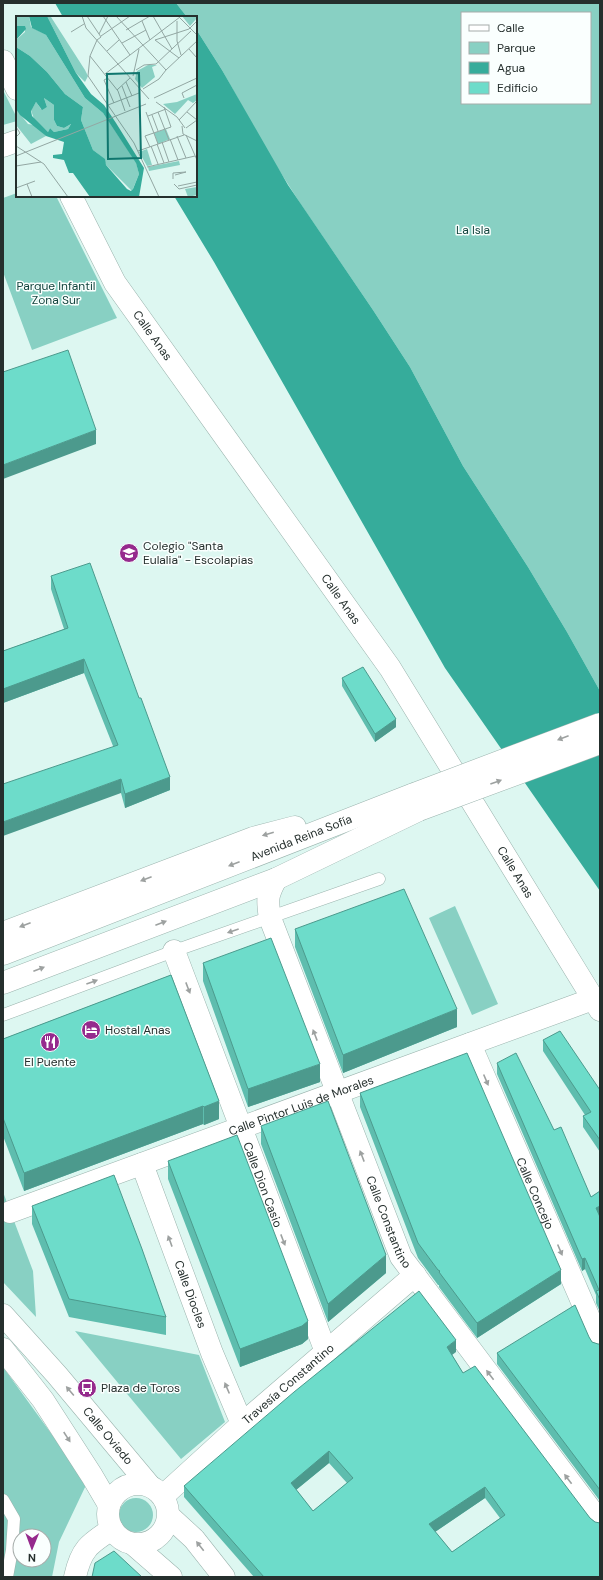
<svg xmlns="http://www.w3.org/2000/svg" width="603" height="1580" font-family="'DM Sans',sans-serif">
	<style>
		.green { fill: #88d0c3; fill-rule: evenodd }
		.water { fill: #36ac9b }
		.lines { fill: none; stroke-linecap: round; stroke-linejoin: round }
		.lane-casing { stroke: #9ab3ad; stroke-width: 13 }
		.street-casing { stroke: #9ab3ad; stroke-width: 23 }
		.secondary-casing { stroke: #9ab3ad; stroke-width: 23 }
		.highway-casing { stroke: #9ab3ad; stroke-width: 23 }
		.lane { stroke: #fff; stroke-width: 12 }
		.street { stroke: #fff; stroke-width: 22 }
		.secondary { stroke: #fff; stroke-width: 22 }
		.highway { stroke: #fff; stroke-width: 22 }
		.highway-bridge-casing { stroke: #9ab3ad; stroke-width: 23; stroke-linecap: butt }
		.highway-bridge { stroke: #fff; stroke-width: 22 }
		.wall { fill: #5ebdae; fill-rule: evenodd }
		.shaded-wall { fill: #4c9a8d }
		.building { fill: #6ddcca; stroke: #4c9a8d; fill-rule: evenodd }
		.oneway { fill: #9da1a0 }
		.labels { text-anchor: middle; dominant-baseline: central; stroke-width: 3; stroke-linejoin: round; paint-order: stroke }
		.park-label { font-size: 12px; fill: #13453e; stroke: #fafffe }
		.street-label { font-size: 12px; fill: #252f2d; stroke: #fafffe }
		.poi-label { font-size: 12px; fill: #252f2d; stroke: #fafffe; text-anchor: start }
		.inset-road { fill: none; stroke: #93a7a3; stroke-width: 1 }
		.view { fill: #0f766e; fill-opacity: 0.15; stroke: #0f766e; stroke-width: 2 }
		.inset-edge { fill: none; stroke: #252f2d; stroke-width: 2 }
	</style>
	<rect width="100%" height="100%" fill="#ddf7f1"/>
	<path class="green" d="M176,3h424v688l-33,-59 -39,-65 -65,-101 -53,-99 -37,-57 -73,-107 -30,-47 -48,-86 -26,-41v-12h-9zM462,13h128v90h-128z
		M3,90l14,28v3l-14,4z
		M17,193v3h39l61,122 -85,32 -29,-78v-74z
		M455,906l43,98 -26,11 -43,-97z
		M3,1192l30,79 3,46 -33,-35z
		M75,1331l124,24 26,67 -44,37z
		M3,1367l84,116 -28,59 -7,35h-49zM20,1536h24v24h-24z
		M119 1515a17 17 0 1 1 34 0a17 17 0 1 1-34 0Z"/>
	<path class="water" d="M55,3h121l11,14h-124z
		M196,29l26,41 66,115 85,125 37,57 53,99 65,101 39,65 33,59v200l-155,-223 -231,-406 -40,-66h22z"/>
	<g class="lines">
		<g class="lane-casing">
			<path id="lane" d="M3,1015l171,-64 205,-72
				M3,1500l11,19 -2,31 -5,27"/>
		</g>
		<g class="street-casing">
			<g id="street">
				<path d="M3,61l14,28"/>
				<path d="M3,146l14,-5"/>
				<path id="s1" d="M71,196l44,87 275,385 210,342"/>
				<path id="s2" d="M276,879c-9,16 -9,21 -6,39l131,339 199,265"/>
				<path id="s3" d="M174,951l152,401"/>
				<path id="s4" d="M470,1044l130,299"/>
				<path id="s5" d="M142,1164l70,189 30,71"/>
				<path id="s6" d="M10,1212l583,-213"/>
				<path id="s7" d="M163,1496l79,-72 173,-149"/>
				<path d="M75,1577c6,-28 14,-33 37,-48"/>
			</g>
		</g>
		<g class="secondary-casing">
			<g id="secondary">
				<path id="s8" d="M3,1315l54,60 92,110"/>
				<path d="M3,1349l40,51 49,76 17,29"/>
				<circle cx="138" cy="1514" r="30"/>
				<path d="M169,1516l25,23 30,38"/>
				<path d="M133,1544l38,33"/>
			</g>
		</g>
		<g class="highway-casing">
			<g id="highway">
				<path d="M3,933l250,-95 42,-11"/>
				<path id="s9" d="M3,954l411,-160"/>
				<path d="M3,983l273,-104 143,-69"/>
			</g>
		</g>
		<use href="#lane" class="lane"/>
		<use href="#street" class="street"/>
		<use href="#secondary" class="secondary"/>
		<use href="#highway" class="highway"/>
		<g class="highway-bridge-casing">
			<path id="highway-bridge" d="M414,794l186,-70
				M419,810l181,-67"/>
		</g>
		<use href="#highway-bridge" class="highway-bridge"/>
	</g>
	<path class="wall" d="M51,576l119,214 -45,18 -4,-15 -8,-47 -29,-73 -81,30v-52l61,-22 -13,-40z
		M342,678l54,49 -21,15 -33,-56z
		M295,929l162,98 -114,46 -48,-126z
		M203,963l117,119 -72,25 -45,-126z
		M171,975l48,144 -15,6 -1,-1 -179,67 -21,-55v-97z
		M543,1040l57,50v62l-17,-25v-11l2,-1 -42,-64z
		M497,1063l57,67 37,67 9,-6v121l-4,-9v-8l-11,-26 -3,2 -85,-197z
		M360,1093l201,191 -84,54 -38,-51v-2h-1l-20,-27 -58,-151z
		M261,1126l125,147 -58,49 -67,-178z
		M168,1161l140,178 -6,5 -62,23 -72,-188z
		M32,1206l134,111v18l-97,-18 -37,-93z
		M589,1337l3,5 6,2h2v157l-103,-137v-11z
		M456,1352l-4,3 11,18 127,145 5,4 5,55h-346l-70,-80v-11zM329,1463l18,20 -34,28 -17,-21zM485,1498l15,20 -48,34 -17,-20z"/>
	<path class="shaded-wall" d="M96,430v14l-93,35v-14z
		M84,659v14l-81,30v-14z
		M396,719v8l-21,15v-8z
		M170,777v13l-45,18v-14z
		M121,779v14l-118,43v-14z
		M457,1009v18l-114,46v-18z
		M320,1064v18l-72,25v-18z
		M219,1101v18l-15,6v-18z
		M203,1106v18l-179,67v-18z
		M600,1206v11l-4,-9z
		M386,1255v18l-58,49v-18z
		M585,1258v11l-3,2v-12z
		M561,1270v14l-84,54v-15z
		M308,1321v18l-6,5 -62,23v-18z
		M456,1340v12l-9,6v-11z
		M329,1451v12l-38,31v-11z
		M485,1487v11l-56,38v-12z"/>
	<path class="building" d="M68,350l28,80 -93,35v-93z
		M90,563l49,135h2l29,79 -45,17 -4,-15 -118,43v-38l115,-39 -34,-86 -81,30v-38l65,-23 -17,-52z
		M363,667l33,52 -21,15 -33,-56z
		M404,889l53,120 -114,46 -48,-126z
		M271,938l49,126 -72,25 -45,-126z
		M171,975l48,126 -15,6 -1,-1 -179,67 -21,-55v-79z
		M560,1031l40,59v50l-17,-24 8,-4 -48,-72z
		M467,1053l94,217 -84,53 -38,-51 1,-1 -2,-1 -20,-27 -58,-150z
		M516,1053l38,77 7,-3 30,70 9,-6v15l-4,2 4,9v83l-4,-9 3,-1 -14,-32 -3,1 -85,-196z
		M328,1101l58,154 -58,49 -67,-178z
		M237,1135l71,186 -6,5 -62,23 -72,-188z
		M114,1175l28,74 24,68 -97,-18 -37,-93z
		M419,1291l37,49 -9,7 16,26 12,-7 115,152 5,4 5,1v54h-336l-80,-91 110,-94zM329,1451l24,27 -40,33 -22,-28zM485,1487l20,28 -53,37 -23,-28z
		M575,1305l14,32 3,5 6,2h2v146l-103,-137z
		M114,1551l28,26h-50l3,-14z"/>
	<defs><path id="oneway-solid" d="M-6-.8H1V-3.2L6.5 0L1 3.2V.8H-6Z"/></defs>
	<g class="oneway">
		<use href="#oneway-solid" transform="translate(563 738) rotate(159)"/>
		<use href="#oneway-solid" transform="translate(496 782) rotate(-20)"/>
		<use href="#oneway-solid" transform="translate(268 834) rotate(164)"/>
		<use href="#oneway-solid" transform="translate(234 864) rotate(159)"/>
		<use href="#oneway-solid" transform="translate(146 879) rotate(159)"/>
		<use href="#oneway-solid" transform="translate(161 923) rotate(-21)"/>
		<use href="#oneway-solid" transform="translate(25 925) rotate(159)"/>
		<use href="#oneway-solid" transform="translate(233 931) rotate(161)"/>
		<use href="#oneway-solid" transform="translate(39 969) rotate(-21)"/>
		<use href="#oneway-solid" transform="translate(92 982) rotate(-20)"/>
		<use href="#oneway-solid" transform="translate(188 988) rotate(69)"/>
		<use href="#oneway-solid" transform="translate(315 1035) rotate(-111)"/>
		<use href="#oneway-solid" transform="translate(486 1080) rotate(67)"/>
		<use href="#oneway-solid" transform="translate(362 1156) rotate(-111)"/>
		<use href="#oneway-solid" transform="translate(283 1240) rotate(69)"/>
		<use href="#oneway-solid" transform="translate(170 1241) rotate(-110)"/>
		<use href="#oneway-solid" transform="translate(560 1250) rotate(67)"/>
		<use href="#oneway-solid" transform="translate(490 1375) rotate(-127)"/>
		<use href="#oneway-solid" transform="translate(227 1388) rotate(-113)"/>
		<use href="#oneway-solid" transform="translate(70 1391) rotate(-130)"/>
		<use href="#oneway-solid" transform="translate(67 1437) rotate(57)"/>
		<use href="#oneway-solid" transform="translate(568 1479) rotate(-127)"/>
		<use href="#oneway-solid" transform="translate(200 1546) rotate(-128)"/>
	</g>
	<defs>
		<g id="school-disc" transform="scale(1)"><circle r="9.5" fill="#952a8d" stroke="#fafffe"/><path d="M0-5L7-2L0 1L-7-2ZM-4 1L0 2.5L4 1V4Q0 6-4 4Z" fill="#fff"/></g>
		<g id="hotel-disc" transform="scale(1)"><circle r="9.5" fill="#952a8d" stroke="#fafffe"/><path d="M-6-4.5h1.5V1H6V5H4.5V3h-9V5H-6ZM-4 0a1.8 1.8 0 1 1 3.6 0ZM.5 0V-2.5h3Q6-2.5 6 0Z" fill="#fff"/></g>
		<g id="restaurant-disc" transform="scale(1)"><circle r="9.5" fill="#952a8d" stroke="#fafffe"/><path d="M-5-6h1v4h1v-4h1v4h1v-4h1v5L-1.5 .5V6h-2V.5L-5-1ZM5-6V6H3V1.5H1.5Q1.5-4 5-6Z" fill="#fff"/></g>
		<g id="bus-disc" transform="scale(1)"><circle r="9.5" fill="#952a8d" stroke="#fafffe"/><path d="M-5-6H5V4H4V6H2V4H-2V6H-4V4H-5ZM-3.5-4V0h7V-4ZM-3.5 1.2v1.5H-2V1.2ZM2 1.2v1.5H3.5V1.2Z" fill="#fff"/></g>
	</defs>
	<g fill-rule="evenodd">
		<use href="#school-disc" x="129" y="553"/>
		<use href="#hotel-disc" x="91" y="1030"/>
		<use href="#restaurant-disc" x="50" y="1042"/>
		<use href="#bus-disc" x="87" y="1388"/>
	</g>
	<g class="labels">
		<g class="park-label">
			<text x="473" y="230">La Isla</text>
			<text x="56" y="286">Parque Infantil<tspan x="56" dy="14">Zona Sur</tspan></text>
		</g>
		<g class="street-label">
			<text stroke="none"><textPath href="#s1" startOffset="162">Calle Anas</textPath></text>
			<text stroke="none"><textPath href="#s1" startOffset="486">Calle Anas</textPath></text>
			<text stroke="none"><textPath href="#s9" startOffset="320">Avenida Reina Sofía</textPath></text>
			<text stroke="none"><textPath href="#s1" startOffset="810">Calle Anas</textPath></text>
			<text stroke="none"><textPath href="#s6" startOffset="310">Calle Pintor Luis de Morales</textPath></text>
			<text stroke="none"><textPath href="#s3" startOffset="250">Calle Dion Casio</textPath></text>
			<text stroke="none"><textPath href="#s4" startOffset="163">Calle Concejo</textPath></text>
			<text stroke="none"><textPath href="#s2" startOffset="367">Calle Constantino</textPath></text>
			<text stroke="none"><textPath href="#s5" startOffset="139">Calle Diocles</textPath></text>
			<text stroke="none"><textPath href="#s7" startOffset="168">Travesía Constantino</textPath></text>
			<text stroke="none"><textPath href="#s8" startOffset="160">Calle Oviedo</textPath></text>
		</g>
		<g class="poi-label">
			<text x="143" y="546">Colegio "Santa<tspan x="143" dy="14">Eulalia" - Escolapias</tspan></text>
			<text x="105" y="1030">Hostal Anas</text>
			<text x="50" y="1062" text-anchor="middle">El Puente</text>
			<text x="101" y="1388">Plaza de Toros</text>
		</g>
	</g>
	<g transform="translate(16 16)">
		<rect width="181" height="181" fill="#ddf7f1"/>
		<path d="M0,0h13l2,11 15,8 39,63 18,15 33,49 3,12 -7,17 -26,-26 -3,-7 -10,-8 -12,-30 2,-13 -18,-13 -18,-22 -17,-16 -14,-9v-7l9,-8v-6h-9zM31,0l4,1 34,53 3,6 -3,6 -9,-9zM166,0h15v2l-7,8zM132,49h9l-5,2 3,10 -13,11 -7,-9 2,-8zM181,78v6l-4,3 -5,-3 -13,14 -12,-10 14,-2zM28,82l10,7v15l3,6 7,2 7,-4 -3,5 -14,3 -4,-4 -2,4 -14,-13 -3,-9 5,-8 5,7 6,-2zM0,93l12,15 6,1 12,11 -15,8 -15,-19zM150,113l4,10 -12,5 -4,-11zM131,133l5,16 -5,1 -8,-14zM163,145l1,4 -31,6 -1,-4zM181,171v8l-9,2 -3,-8z" fill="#88d0c3"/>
		<path d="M13,0h18l29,57 15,21 13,11 12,18 28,45 -5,29h-49l-17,-24h-4l-5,-13 -11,-2v-3l9,-1 2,-12 -18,-6 -26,-21 -4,-6v-62l14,9 17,16 18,22 18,13 -2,13 12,30 12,9 1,6 21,24 4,2 2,-2 6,-15 -3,-11 -33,-50 -18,-15 -39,-63 -14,-7zM28,82l10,7v15l3,6 7,2 7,-4 -3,5 -14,3 -4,-4 -2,4 -16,-16 -1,-5 5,-9 6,8 5,-3zM0,10h9l1,3 -10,11z" fill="#36ac9b" fill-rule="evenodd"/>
		<path class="inset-road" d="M66,0l4,12 63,71M71,0l14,21 -4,3M87,0l9,13M100,0l50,54M137,0l19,33M163,1l18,18M126,5l8,19M161,5v20l4,14M96,13l18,26M110,14l24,-14M55,16l13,-8M83,18l9,-18M85,20l29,-20M81,24l-7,16 -2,20 46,67 25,54M139,24l34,-11 8,-8M139,24l24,18M106,27l24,-13M173,33l8,9M91,35l12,-11M74,40l28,35 7,20M120,54l8,-5 12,-1 35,-33M89,58l75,-57M117,60l6,-27M92,62l-4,2 10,23M110,66l6,14M106,70l8,21M127,73l16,-10 7,-9 31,-29M101,74l13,-12M138,82l43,-20M168,82l-2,-5 15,-8M140,86l21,15 8,11M92,89l31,-12M130,96l12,32M142,96l11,28M171,96l10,8M136,99l6,16M132,100l18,-7M163,104l18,-19M166,110l1,8 14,7M0,111l4,6 -4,4M170,112l11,-8M170,119l11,25M161,120l9,22M154,123l8,21M146,126l7,20M141,128l7,19M0,130l28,18 24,33M135,130l7,18M134,131l-5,-11 26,-9 -7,-20M122,135l46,-16M0,140l130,-52M0,150l25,-4M131,151l48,-11M157,163v-6l13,-1 -11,3M11,168l5,13M158,168l5,5 18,-4M162,170l19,-4M0,172l19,-7"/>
		<path class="view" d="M123,57l2,85 -33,1 -1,-85z"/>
		<rect width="181" height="181" class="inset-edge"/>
	</g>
	<rect width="603" height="1580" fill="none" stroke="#252f2d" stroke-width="8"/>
	<rect x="461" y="12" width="130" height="92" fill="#fafffe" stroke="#a5acaa"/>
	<rect x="469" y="25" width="20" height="6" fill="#ffffff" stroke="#a5acaa"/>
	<text x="497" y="32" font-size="12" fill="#252f2d">Calle</text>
	<rect x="469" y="42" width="20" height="12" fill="#88d0c3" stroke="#a5acaa"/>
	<text x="497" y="52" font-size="12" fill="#252f2d">Parque</text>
	<rect x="469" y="62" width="20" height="12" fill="#36ac9b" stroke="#a5acaa"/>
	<text x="497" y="72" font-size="12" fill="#252f2d">Agua</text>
	<rect x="469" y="82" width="20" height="12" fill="#6ddcca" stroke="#a5acaa"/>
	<text x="497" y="92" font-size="12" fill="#252f2d">Edificio</text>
	<g transform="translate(32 1548) rotate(181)"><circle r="19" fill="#fafffe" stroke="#a5acaa"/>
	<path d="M0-3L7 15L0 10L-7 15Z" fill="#952a8d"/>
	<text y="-6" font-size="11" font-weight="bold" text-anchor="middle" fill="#252f2d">N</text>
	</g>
</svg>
